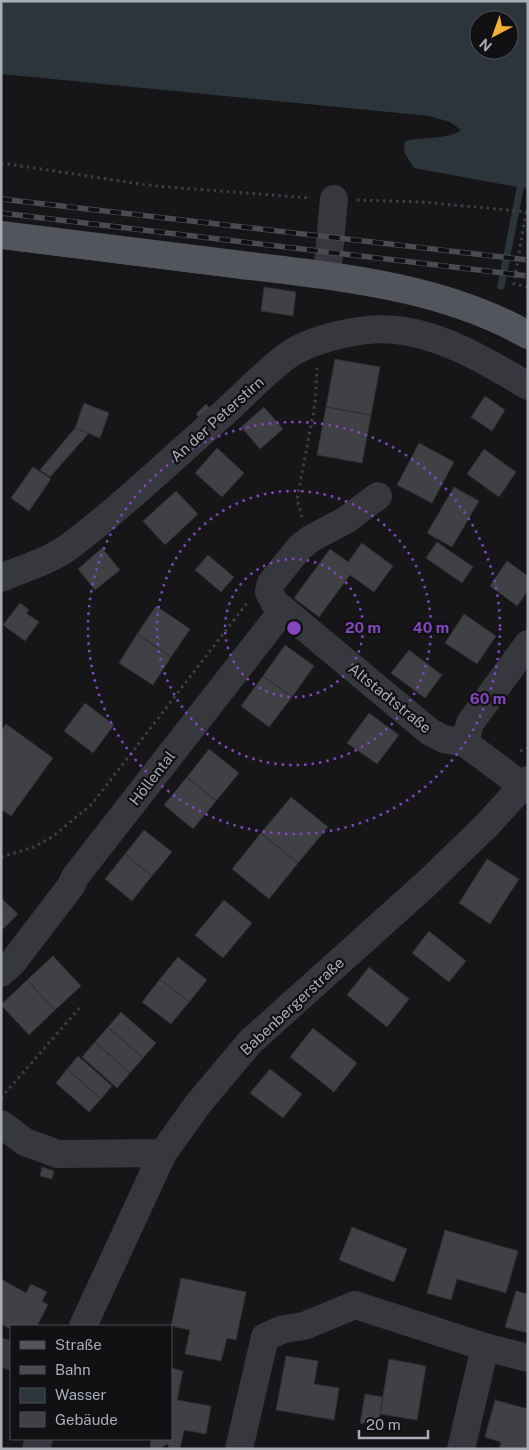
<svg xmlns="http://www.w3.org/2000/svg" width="529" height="1450" font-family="'Public Sans',sans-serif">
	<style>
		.water { fill: #2c353c; fill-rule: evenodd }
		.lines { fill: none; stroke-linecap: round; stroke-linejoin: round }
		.stream { stroke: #2c353c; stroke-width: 7 }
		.building { fill: #404145; stroke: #303034 }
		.path { stroke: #3d3f44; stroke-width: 3; stroke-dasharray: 2.5 4; stroke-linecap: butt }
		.minor { stroke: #37383d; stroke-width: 28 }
		.major { stroke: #53555c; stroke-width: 28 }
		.rail-casing { stroke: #4a4c52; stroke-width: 5.5 }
		.rail { stroke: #111113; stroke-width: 4; stroke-dasharray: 11; stroke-linecap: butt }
		.ring { fill: none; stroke: #8446be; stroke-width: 2.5; stroke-dasharray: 2.5 5 }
		.labels { text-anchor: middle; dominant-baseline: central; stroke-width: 4.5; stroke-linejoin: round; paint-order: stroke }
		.street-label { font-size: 15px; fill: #a8adb8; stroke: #111113 }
		.centre { fill: #8446be; stroke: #111113; stroke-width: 2.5 }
		.ring-label { font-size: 15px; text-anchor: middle; font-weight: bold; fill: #8446be; stroke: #111113; stroke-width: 4.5; stroke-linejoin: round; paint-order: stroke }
	</style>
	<rect width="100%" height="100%" fill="#161618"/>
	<path class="water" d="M1,1h527v188l-114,-21 -10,-16 1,-11c15,-4 47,-2 56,-11l-11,-8 -21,-6 -428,-42zM479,20h30v30h-30z"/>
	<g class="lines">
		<path class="stream" d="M501,286l19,-97"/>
	</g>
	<path class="building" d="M264,287l32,5 -3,24 -32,-5z
		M335,359l45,8 -9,48 -45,-8z
		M485,396l20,14 -13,21 -21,-14z
		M84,403l25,10 -9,25 -25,-10z
		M206,404l9,10 -10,10 -9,-10z
		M264,407l19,22 -23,20 -19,-22z
		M326,407l45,8 -9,48 -45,-8z
		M75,428l14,5 -39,44 -10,-7z
		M419,443l35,19 -22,41 -35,-18z
		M217,448l27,25 -22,24 -27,-24z
		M484,449l32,23 -17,25 -32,-23z
		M33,467l18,12 -22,32 -18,-13z
		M454,487l25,14 -27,46 -25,-14z
		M176,491l22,23 -33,31 -22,-24z
		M437,542l36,25 -11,16 -36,-25z
		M362,543l31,23 -19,26 -24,-17 -31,42 -25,-19 36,-49 18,13z
		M102,548l18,22 -25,20 -17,-21z
		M208,555l26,22 -13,15 -26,-22z
		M507,561l21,15v15l-11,15 -27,-20z
		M20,603l9,7 -3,3 13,9 -14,19 -22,-16z
		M156,606l34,23 -19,28 -34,-23z
		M464,614l32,22 -19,28 -32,-21z
		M137,634l34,23 -18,28 -34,-22z
		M285,645l29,21 -22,31 -29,-21z
		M409,650l33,25 -17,23 -34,-25z
		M263,676l29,21 -23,30 -28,-21z
		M85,703l29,22 -21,28 -29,-22z
		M369,713l30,22 -22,29 -30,-21z
		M6,724l47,34 -42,58 -10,-7v-79z
		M209,749l30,24 -23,28 -29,-24z
		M187,777l29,24 -23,28 -29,-24z
		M291,797l37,30 -30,36 -37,-30z
		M144,830l28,22 -20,24 -27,-22z
		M261,833l37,30 -29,36 -37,-30z
		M125,854l27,22 -20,25 -27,-22z
		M487,859l32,20 -29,45 -31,-21z
		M1,898l17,16 -17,17z
		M224,900l28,23 -29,35 -28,-23z
		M429,931l37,30 -17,21 -37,-29z
		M53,956l28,30 -26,24 -28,-30z
		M178,957l29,23 -18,22 -29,-23z
		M369,967l40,32 -22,28 -40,-32z
		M160,979l29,23 -18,22 -29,-22z
		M27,980l28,30 -26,25 -28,-30z
		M121,1012l35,31 -13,15 -35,-31z
		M108,1027l35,31 -13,15 -35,-31z
		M313,1028l44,35 -23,29 -44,-35z
		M95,1042l35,31 -13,15 -35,-31z
		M78,1056l34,30 -11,13 -34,-30z
		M67,1069l34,30 -12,13 -33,-29z
		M270,1069l32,25 -19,24 -33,-25z
		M42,1167l12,4 -2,8 -12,-3z
		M352,1227l55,22 -13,33 -55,-22z
		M445,1230l73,21 -12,42 -49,-14 -6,21 -24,-7z
		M181,1278l65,14 -10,48 -9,-2 -6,23 -36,-7 5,-24 -19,-4z
		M1,1279l25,14 5,-9 16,8 -5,9 6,4 -11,21h-26v3l-10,-5z
		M516,1291l12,3v39l-23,-6z
		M286,1356l32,5 -4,23 25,4 -5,32 -58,-10z
		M389,1359l37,7 -9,54 -37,-6z
		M171,1368l12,3 -6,29 34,6 -5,28 -22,-4 -4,19h-10l-3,-5 -8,5h-9l1,-10h20z
		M365,1394l18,3 -5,29 -18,-3z
		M495,1400l33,9v40h-29l2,-7 -16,-5z"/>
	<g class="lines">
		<path class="path" d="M1,163l153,23 157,12
			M357,200l65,2 106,10
			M526,212l-12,72 14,3
			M302,517l-5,-18 18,-95 2,-36
			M520,751l8,-3
			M1,857l33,-10 18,-10 40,-33 155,-201
			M1,1098l81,-93"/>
		<path class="minor" d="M327,275l7,-76
			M378,496l-32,24 -34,18 -12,9 -29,36 -2,9 5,10 156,130 14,7 21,4 63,47
			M1,578c23,-10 49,-17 69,-32 54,-41 104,-89 155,-134 20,-18 40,-40 62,-56 25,-18 79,-30 109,-26 47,5 92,32 132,56
			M465,743l5,-20 58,-79
			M1,973l11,-10 59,-77 4,-9 208,-267
			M1,1124l24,18 33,12 105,-1
			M83,1326l80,-173 35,-49 52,-62 176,-158 61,-59 41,-45
			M1,1352l10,4
			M36,1449l3,-10
			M239,1449l26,-112 19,-8 20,-3 51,-21 130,42 43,11
			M461,1449l24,-102"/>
		<path class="major" d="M1,235c81,10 161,20 241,30 98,12 199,21 286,70"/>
		<g class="rail-casing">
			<path id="rail" d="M1,199l527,61
				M1,213l527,63"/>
		</g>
		<use href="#rail" class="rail"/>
	</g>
	<g class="ring">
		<circle cx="294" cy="628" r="69"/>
		<circle cx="294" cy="628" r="137"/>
		<circle cx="294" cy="628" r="206"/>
	</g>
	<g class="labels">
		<g class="street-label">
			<text transform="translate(217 419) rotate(-42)">An der Peterstirn</text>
			<text transform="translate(390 698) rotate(39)">Altstadtstraße</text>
			<text transform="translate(152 778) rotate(-52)">Höllental</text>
			<text transform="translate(292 1006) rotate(-43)">Babenbergerstraße</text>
		</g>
	</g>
	<circle cx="294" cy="628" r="8" class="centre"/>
	<g class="ring-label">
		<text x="363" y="633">20 m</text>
		<text x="431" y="633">40 m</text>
		<text x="488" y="704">60 m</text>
	</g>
	<rect width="529" height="1450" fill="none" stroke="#a8adb8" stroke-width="5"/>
	<rect x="10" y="1325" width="162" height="115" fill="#111113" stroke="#4d4f55"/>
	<rect x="20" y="1341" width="25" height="8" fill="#53555c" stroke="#4d4f55"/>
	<text x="55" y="1350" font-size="15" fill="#a8adb8">Straße</text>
	<rect x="20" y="1366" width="25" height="8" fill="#4a4c52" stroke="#4d4f55"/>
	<text x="55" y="1375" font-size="15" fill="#a8adb8">Bahn</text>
	<rect x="20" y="1388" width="25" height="15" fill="#2c353c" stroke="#4d4f55"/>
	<text x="55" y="1400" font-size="15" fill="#a8adb8">Wasser</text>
	<rect x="20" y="1412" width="25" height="15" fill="#404145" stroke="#4d4f55"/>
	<text x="55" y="1425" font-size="15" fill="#a8adb8">Gebäude</text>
	<g transform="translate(494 35) rotate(221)"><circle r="24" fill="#111113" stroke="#4d4f55"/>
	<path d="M0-4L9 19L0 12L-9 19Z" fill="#f2b134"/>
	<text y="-8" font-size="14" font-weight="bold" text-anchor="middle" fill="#a8adb8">N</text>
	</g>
	<path d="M359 1430v8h69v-8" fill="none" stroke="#a8adb8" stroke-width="2.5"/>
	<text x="366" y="1430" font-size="15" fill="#a8adb8" stroke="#111113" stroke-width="4" paint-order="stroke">20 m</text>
</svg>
